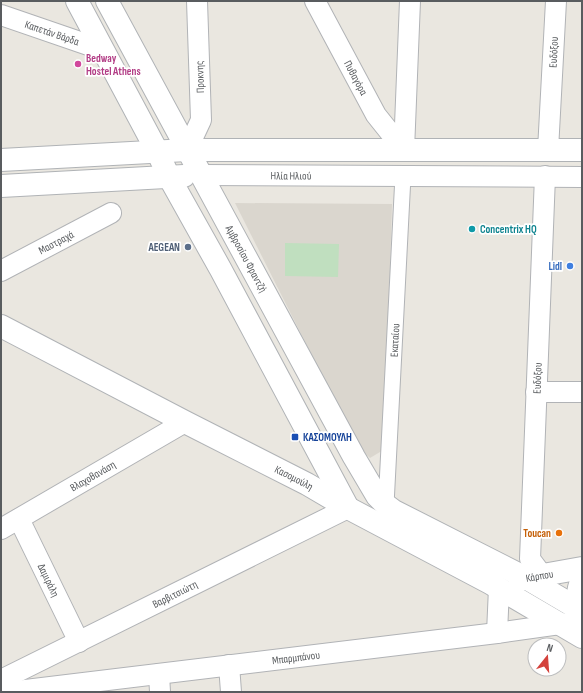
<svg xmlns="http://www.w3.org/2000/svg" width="583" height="693" font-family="'Sofia Sans Condensed',sans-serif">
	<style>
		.education { fill: #dad6ce }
		.green { fill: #c0dfbf }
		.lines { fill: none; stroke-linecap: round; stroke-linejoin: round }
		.pedestrian-casing { stroke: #b1b3b6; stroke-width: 17 }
		.minor-casing { stroke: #b1b3b6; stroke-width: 22 }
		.secondary-casing { stroke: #b0b3b6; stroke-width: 24 }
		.pedestrian { stroke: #fff; stroke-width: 15 }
		.minor { stroke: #fff; stroke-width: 20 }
		.secondary { stroke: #fff; stroke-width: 22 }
		.hotel-dot { fill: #d1479c; stroke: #fff; stroke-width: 1.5 }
		.culture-dot { fill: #0f9aa8; stroke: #fff; stroke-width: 1.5 }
		.service-dot { fill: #5c6f8a; stroke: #fff; stroke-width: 1.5 }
		.shop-dot { fill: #3f7fe0; stroke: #fff; stroke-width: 1.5 }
		.transit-dot { fill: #1a4fb4; stroke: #fff; stroke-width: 1.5 }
		.food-dot { fill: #e8710a; stroke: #fff; stroke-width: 1.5 }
		.labels { text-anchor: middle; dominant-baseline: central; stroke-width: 3.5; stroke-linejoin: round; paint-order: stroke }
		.street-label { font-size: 11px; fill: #595c5f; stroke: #fff }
		.hotel-label { font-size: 11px; font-weight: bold; fill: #b23c85; stroke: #fff; text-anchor: start }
		.culture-label { font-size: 11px; font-weight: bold; fill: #0d838f; stroke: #fff; text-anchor: start }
		.service-label { font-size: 11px; font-weight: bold; fill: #4e5e75; stroke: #fff; text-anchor: end }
		.shop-label { font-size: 11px; font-weight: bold; fill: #366cbe; stroke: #fff; text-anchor: end }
		.transit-label { font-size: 11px; font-weight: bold; fill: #164399; stroke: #fff; text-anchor: start }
		.food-label { font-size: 11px; font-weight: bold; fill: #c56008; stroke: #fff; text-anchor: end }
	</style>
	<rect width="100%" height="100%" fill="#eae7e0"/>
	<path class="education" d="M235,203l157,1 -7,245 -15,9 -12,-11z"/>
	<path class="green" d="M285,243l54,1 -1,33 -53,-1z"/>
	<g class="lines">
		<g class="pedestrian-casing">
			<g id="pedestrian">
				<path id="s1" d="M386,505l17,-329"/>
			</g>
		</g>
		<g class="minor-casing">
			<g id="minor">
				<path id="s2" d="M315,1l61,114 28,35"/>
				<path id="s3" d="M1,15l102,35"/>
				<path d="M187,150l14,-30 -4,-119"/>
				<path d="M404,150l6,-149"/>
				<path id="s4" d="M548,150l8,-149"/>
				<path id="s5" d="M201,175l381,2"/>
				<path id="s6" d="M1,271l110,-58"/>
				<path d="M536,392h46"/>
				<path id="s7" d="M19,519l60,123"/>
				<path id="s8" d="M1,529l184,-107"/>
				<path id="s9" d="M542,575l-12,-16 15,-383"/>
				<path d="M497,633l2,-45"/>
				<path d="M229,665l2,27"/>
				<path d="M159,674l1,18"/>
				<path id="s10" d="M1,680l347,-172"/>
				<path id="s11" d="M9,692l488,-59 63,-9 22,-2"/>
			</g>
		</g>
		<g class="secondary-casing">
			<g id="secondary">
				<path d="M77,1l80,150 12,26 52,93 127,238"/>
				<path id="s12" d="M107,1l247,456 23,39 9,9 8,6 132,67 56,33"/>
				<path d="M1,160l186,-10h395"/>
				<path d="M1,186l183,-10"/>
				<path id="s13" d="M1,326l184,96 122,62 41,24 142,75 92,54"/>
				<path id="s14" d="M520,580l6,-2 56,-10"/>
				<path d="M580,610c-3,-12 -3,-19 2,-31"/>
			</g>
		</g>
		<use href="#pedestrian" class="pedestrian"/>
		<use href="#minor" class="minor"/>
		<use href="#secondary" class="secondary"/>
	</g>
	<circle class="hotel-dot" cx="78" cy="64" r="4"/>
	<circle class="culture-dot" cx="472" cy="229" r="4"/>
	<circle class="service-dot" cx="188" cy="247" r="4"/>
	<circle class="shop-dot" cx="570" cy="266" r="4"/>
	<rect class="transit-dot" x="291" y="433" width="8" height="8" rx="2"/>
	<circle class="food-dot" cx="559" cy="533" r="4"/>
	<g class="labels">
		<g class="street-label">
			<text stroke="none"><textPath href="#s3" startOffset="54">Καπετάν Βάρδα</textPath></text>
			<text stroke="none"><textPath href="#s4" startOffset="98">Ευδόξου</textPath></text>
			<text transform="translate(200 77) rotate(-92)">Προκνης</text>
			<text stroke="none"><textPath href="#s2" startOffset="87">Πυθαγόρα</textPath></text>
			<text stroke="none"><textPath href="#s5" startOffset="90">Ηλία Ηλιού</textPath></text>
			<text stroke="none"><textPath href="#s6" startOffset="62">Μαστραχά</textPath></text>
			<text stroke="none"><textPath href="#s12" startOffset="293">Αμβροσίου Φραντζή</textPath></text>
			<text stroke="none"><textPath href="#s1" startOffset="165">Εκαταίου</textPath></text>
			<text stroke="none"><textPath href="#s9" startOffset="201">Ευδόξου</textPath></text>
			<text stroke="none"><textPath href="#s8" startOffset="106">Βλαχοθανάση</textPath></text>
			<text stroke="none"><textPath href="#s13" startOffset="330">Κασομούλη</textPath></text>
			<text stroke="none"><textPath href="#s14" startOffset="20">Κάρπου</textPath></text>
			<text stroke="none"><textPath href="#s7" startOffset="68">Δαμιράλη</textPath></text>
			<text stroke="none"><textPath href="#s10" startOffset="194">Βαρβιτσιώτη</textPath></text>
			<text stroke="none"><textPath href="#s11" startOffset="289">Μπαρμπάνου</textPath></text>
		</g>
		<g class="hotel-label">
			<text x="86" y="58">Bedway<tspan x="86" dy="13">Hostel Athens</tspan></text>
		</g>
		<g class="culture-label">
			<text x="480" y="229">Concentrix HQ</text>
		</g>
		<g class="service-label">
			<text x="180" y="247">AEGEAN</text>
		</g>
		<g class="shop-label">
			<text x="562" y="266">Lidl</text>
		</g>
		<g class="transit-label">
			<text x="303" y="437">ΚΑΣΟΜΟΥΛΗ</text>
		</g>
		<g class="food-label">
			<text x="551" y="533">Toucan</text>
		</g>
	</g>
	<rect width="583" height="693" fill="none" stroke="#595c5f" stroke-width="4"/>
	<g transform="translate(547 657) rotate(17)"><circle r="19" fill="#ffffff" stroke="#bdbebf"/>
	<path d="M0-3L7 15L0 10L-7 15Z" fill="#d4423c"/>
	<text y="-6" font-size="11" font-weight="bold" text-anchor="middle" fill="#595c5f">N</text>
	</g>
</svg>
